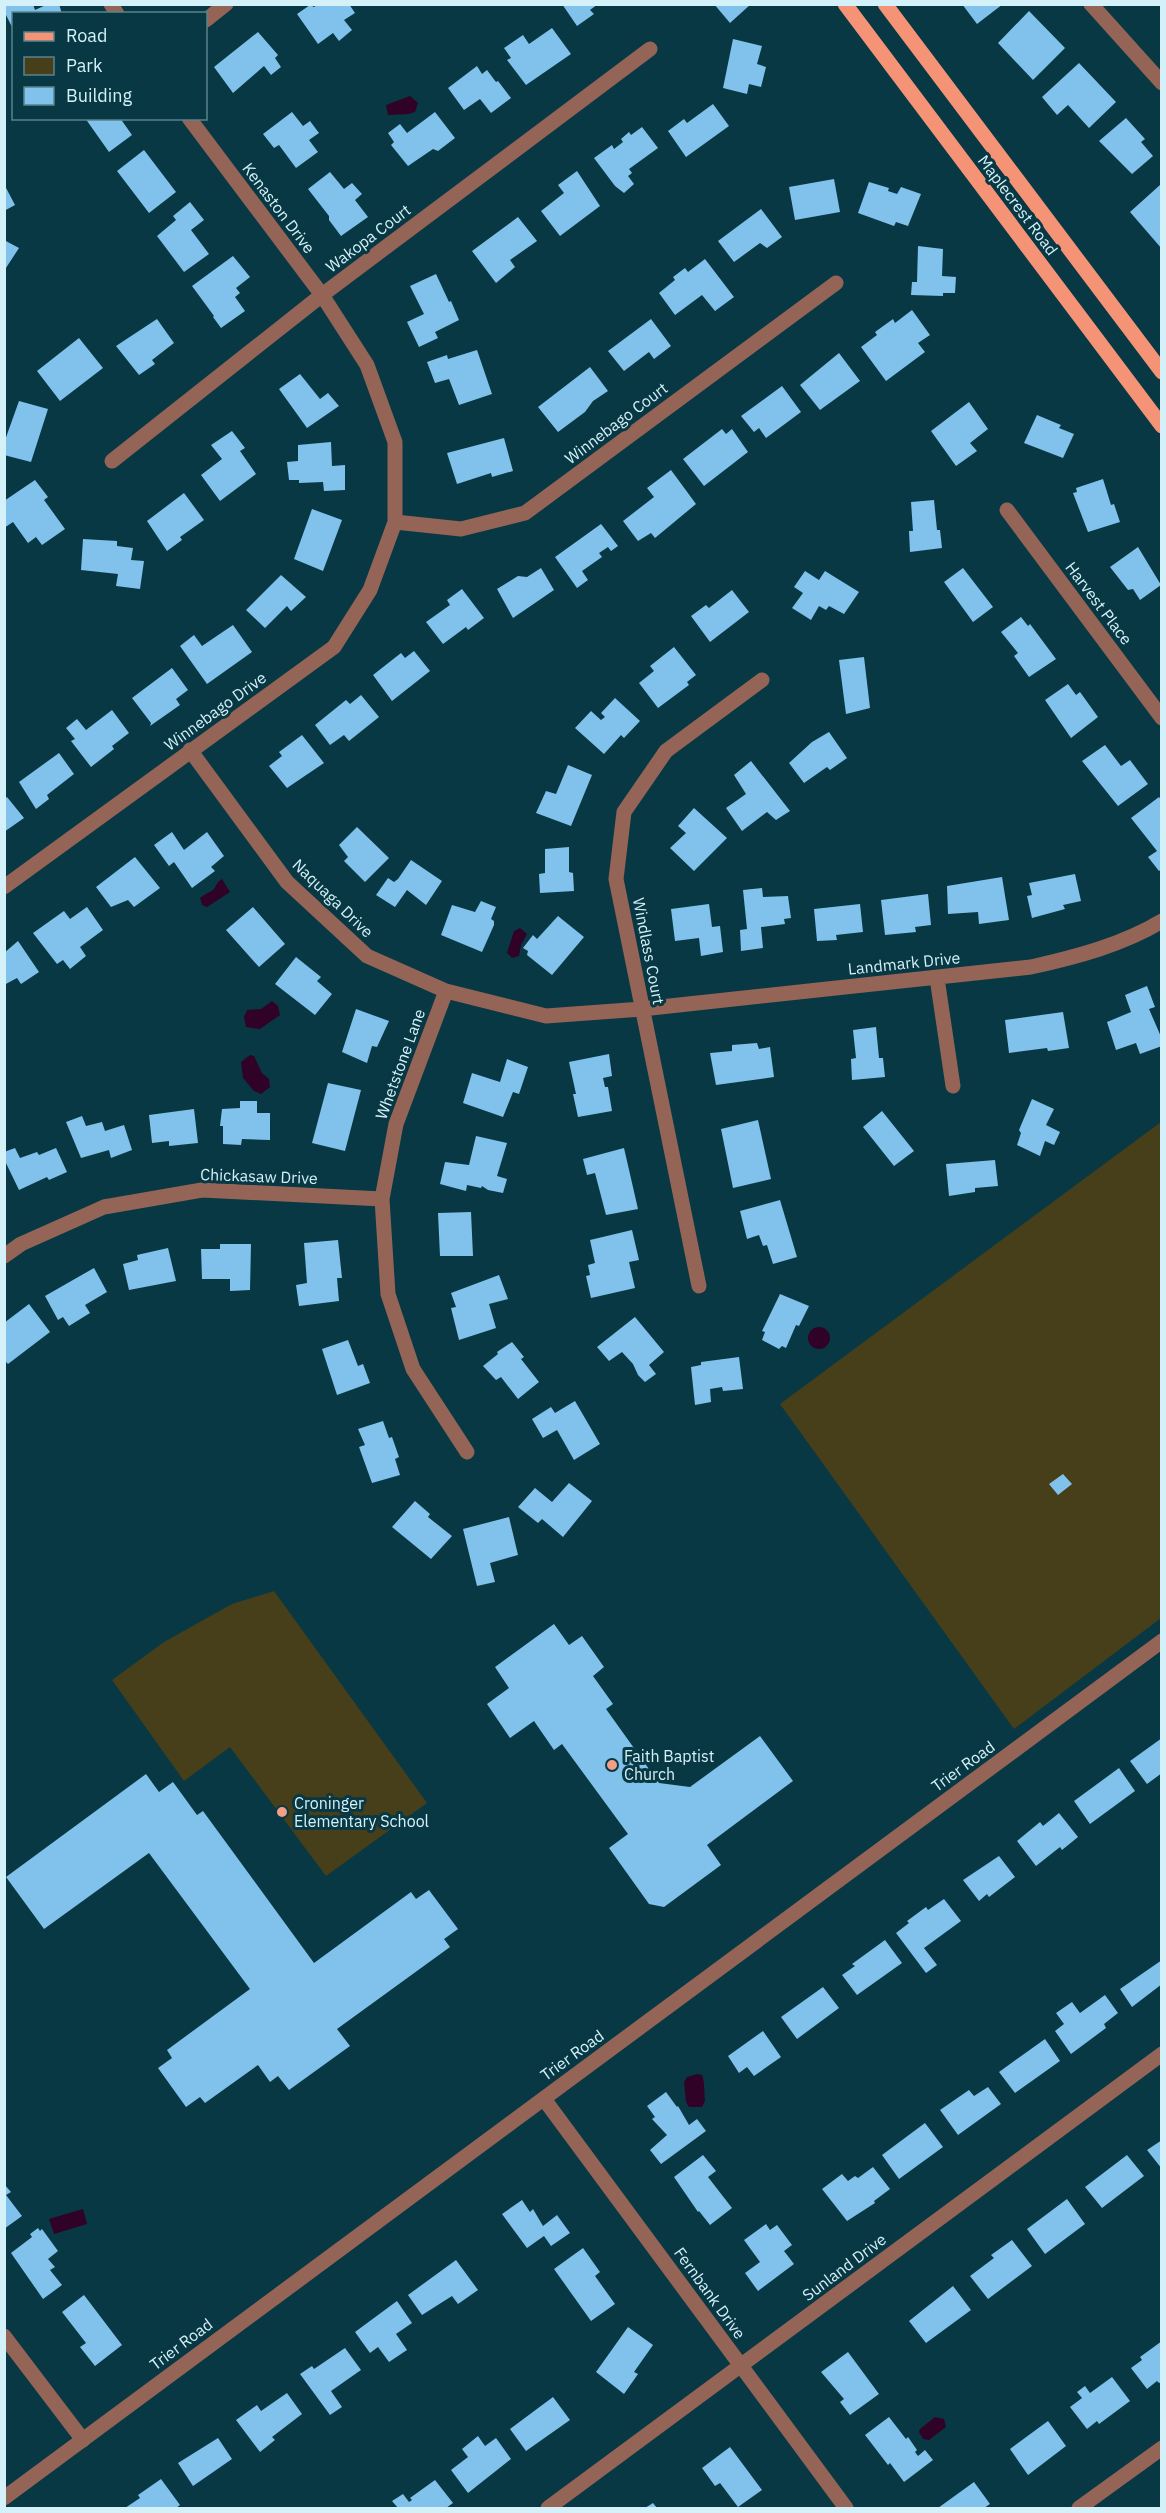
<svg xmlns="http://www.w3.org/2000/svg" width="1166" height="2513" font-family="'IBM Plex Sans',sans-serif">
	<style>
		.green { fill: #473f1a }
		.water { fill: #300227 }
		.building { fill: #80c2eb }
		.lines { fill: none; stroke-linecap: round; stroke-linejoin: round }
		.minor { stroke: #946456; stroke-width: 15 }
		.tertiary { stroke: #946456; stroke-width: 15 }
		.primary { stroke: #f59376; stroke-width: 15 }
		.poi-dot { fill: #f39f86; stroke: #083843; stroke-width: 2 }
		.labels { text-anchor: middle; dominant-baseline: central; stroke-width: 6; stroke-linejoin: round; paint-order: stroke }
		.street-label { font-size: 16px; fill: #d4f1f9; stroke: #083843 }
		.poi-label { font-size: 16px; fill: #d4f1f9; stroke: #083843; text-anchor: start }
	</style>
	<rect width="100%" height="100%" fill="#083843"/>
	<path class="green" d="M1161,1122v496l-147,111 -234,-325z
		M274,1591l153,212 -101,73 -96,-129 -46,34 -72,-101 52,-38 68,-38z"/>
	<path class="water" d="M410,96l8,7 -3,9 -6,2 -21,1 -2,-10z
		M222,879l8,13 -23,15 -5,-2 -2,-7c4,-4 10,-5 14,-9 3,-5 3,-7 8,-10z
		M520,928l7,6 -6,11 -2,11 -7,2 -5,-5 7,-22z
		M272,1001l6,5 2,9 -20,14 -14,-2 -2,-10 3,-7 14,-1z
		M250,1055l4,1 8,17 7,6 1,8 -9,7 -7,-3 -11,-13 -2,-16z
		M808 1338a11 11 0 1 1 22 0a11 11 0 1 1-22 0Z
		M697,2074l5,1c3,7 2,18 3,26l-3,6h-13l-3,-5 -2,-20 3,-5z
		M83,2209l4,15 -33,10 -5,-15z
		M935,2417l9,2 2,8 -17,13 -6,-1 -4,-7 1,-3z"/>
	<path class="building" d="M4,4h29l2,6 13,-6h11l3,10h-48v17l-10,-20z
		M318,4h31l6,9 -11,7 8,10 -13,11 -6,-8 -15,11 -21,-30 13,-9 4,2z
		M562,4h36l-8,6 4,4 -17,12z
		M714,4h37l-21,19z
		M962,4h41l-26,20z
		M1029,11l36,37 -32,32 -35,-37z
		M552,28l19,26 -45,31 -19,-25 4,-2 -7,-10 19,-13 6,9z
		M258,32l20,23 -3,3 6,9 -10,8 -7,-9 -31,27 -19,-26z
		M733,39l29,7 -5,18 9,3 -5,20 -12,-3 -2,10 -24,-6z
		M1079,63l37,39 -27,26 -21,-23 -11,10 -15,-18z
		M477,66l5,8 5,-4 9,12 2,-1 13,17 -20,15 -11,-14 -16,11 -16,-22z
		M713,104l16,22 -43,31 -18,-26 16,-12 3,4z
		M292,112l11,14 7,-5 9,12 -10,7 9,12 -22,16 -17,-23 -5,3 -11,-14z
		M435,112l20,26 -17,13 -5,-2 -25,17 -17,-21 3,-3 -6,-9 12,-9 7,9z
		M85,118h35l12,17 -23,17z
		M1126,118l19,21 -4,3 12,14 -21,18 -33,-33z
		M642,127l16,21 -29,21 3,4 -4,3 6,8 -10,9 -9,-7 -21,-28 18,-13 2,4 9,-7 -2,-3 8,-7 2,3z
		M144,150l32,42 -27,21 -32,-42z
		M577,171l23,35 -40,30 -19,-25 23,-18 -6,-8z
		M330,172l14,17 8,-6 10,11 -7,6 13,17 -27,19 -12,-16v-4l-21,-27z
		M834,179l6,33 -45,8 -6,-33z
		M869,182l20,6 -1,3 9,3 4,-7 20,7 -13,32 -12,-4 -2,4 -36,-13z
		M4,184l11,21 -11,6z
		M1160,185l2,2v62l-32,-37z
		M190,202l14,18 -13,10 18,24 -25,18 -27,-36 19,-16 -3,-4z
		M761,209l21,28 -15,11 -7,-5 -26,19 -16,-21z
		M518,217l19,24 -27,19 5,7 -19,16 -24,-32z
		M4,240l15,8 -15,23z
		M918,246l25,3 -1,27 14,1 -1,16h-12v3l-32,-1 1,-13h5z
		M233,256l17,21 -14,11 4,5 -5,4 10,14 -24,17 -8,-11 1,-1 -22,-30z
		M705,259l29,38 -19,14 -13,-16 -27,20 -16,-22 16,-13 -2,-3 12,-9 3,4z
		M436,274l13,28 2,-1 8,19 -24,12 3,6 -19,9 -12,-25 17,-8 -14,-28z
		M912,310l18,25 -12,8 7,9 -39,29 -25,-34 16,-12 -2,-3 18,-13 2,4z
		M157,319l17,24 -22,17 3,4 -16,11 -23,-29z
		M651,319l20,27 -17,13 -5,-7 -25,19 -16,-20z
		M79,338l24,30 -43,33 -23,-30z
		M477,350l15,44 -33,11 -10,-26 -14,4 -8,-21 20,-7 1,4z
		M839,353l21,28 -40,29 -20,-25z
		M590,367l18,24 -15,10 -8,11 -27,20 -20,-25z
		M300,374l20,25 8,-6 11,13 -32,22 -28,-39z
		M782,386l19,26 -35,26 -7,-10 -5,4 -13,-16z
		M19,401l29,8 -17,53 -27,-7v-12z
		M969,402l19,27 -18,14 7,8 -21,15 -25,-35z
		M1037,415l24,10 -2,3 15,6 -11,24 -39,-15z
		M722,429l4,5 6,-5 16,23 -44,34 -21,-27z
		M232,431l13,17 -5,3 16,23 -36,27 -19,-26 21,-16 -11,-14z
		M504,438l9,33 -21,6 -1,-4 -34,11 -10,-31z
		M331,442l1,24 13,-1v25l-21,1 -1,-9 -24,1v-3h-10l-2,-18 11,-1v-16z
		M671,470l25,34 -41,34 -4,-5 -13,8 -15,-20 31,-24 -7,-9z
		M1103,479l8,26 3,-1 6,18 -32,10 -15,-39 4,-1 -1,-4z
		M35,480l13,17 -4,3 21,29 -23,16 -6,-8 -8,6 -15,-21 -9,6v-27z
		M184,493l20,27 -24,17 2,3 -15,11 -20,-30z
		M934,500l3,30h3l2,18 -32,4 -1,-21h4l-2,-29z
		M312,509l30,11 -19,51 -29,-12z
		M601,524l17,22 -7,5 -3,-4 -9,6 3,4 -20,14 6,9 -11,8 -22,-31z
		M83,539l34,2v5l16,2 -2,12 13,1 -4,28 -24,-3 2,-12 -37,-4z
		M1138,547l23,38 -21,15 -7,-11 -5,1 -18,-23z
		M541,568l13,22 -41,28 -16,-29 21,-13 9,1z
		M963,568l30,39 -20,15 -29,-40z
		M805,571l14,9 6,-9 34,21 -15,22 -15,-8 -3,4 -7,-4 -8,14 -19,-12 11,-15 -9,-6z
		M281,575l25,22 -15,14 -4,-5 -22,22 -19,-18z
		M462,589l22,29 -16,12 -2,-3 -23,17 -17,-22 24,-17 -3,-5z
		M732,590l17,22 -39,30 -19,-26 15,-11 3,3z
		M1021,617l7,9 2,-2 26,35 -27,18 -15,-21 4,-3 -17,-21z
		M233,625l19,27 -45,32 -27,-38 14,-11 8,11z
		M674,647l22,28 -9,7 2,3 -31,23 -19,-25 15,-12 -4,-5z
		M414,651l16,20 -38,30 -19,-26 28,-22 4,5z
		M864,657l6,51 -24,6 -7,-54z
		M172,668l16,22 -12,9 4,6 -30,21 1,-3 -19,-25z
		M1068,684l8,11 4,-3 18,25 -27,21 -26,-38z
		M361,695l18,22 -30,24 -5,-6 -14,10 -15,-20 31,-25 4,4z
		M615,698l25,23 -16,17 -3,-3 -17,19 -29,-26 16,-17 10,9 4,-3 -4,-4z
		M112,710l17,23 -17,13 2,3 -23,18 -20,-26 4,-2 -9,-11 11,-9 9,11z
		M829,732l18,26 -17,12 -3,-3 -23,16 -15,-20 23,-21z
		M302,735l22,28 -37,25 -18,-22 13,-10 -3,-4z
		M1105,745l16,21 9,-6 18,24 -30,22 -36,-45z
		M59,753l15,21 -27,21 2,4 -13,10 -17,-27z
		M751,761l39,50 -14,9 -9,-8 -25,19 -16,-23 20,-14 -12,-19z
		M568,765l24,10 -21,51 -35,-13 10,-22 10,3z
		M7,797l17,21 -20,14v-33z
		M1159,797l3,4v68l-3,2 -11,-14 9,-6 -26,-33z
		M694,808l33,30 -33,33 -24,-23 16,-15 -8,-7z
		M357,827l32,31 -24,24 -21,-21 4,-4 -9,-12z
		M172,832l12,18 23,-18 17,24 -13,11 4,4 -23,17 -18,-26 -5,4 -15,-21z
		M569,847v25l4,1 1,18 -34,2 -1,-19 6,-1v-24z
		M135,857l25,31 -26,19 -6,-7 -17,7 -15,-20z
		M411,860l31,21 -16,24 -19,-15 -12,17 -19,-12 12,-17 6,4 4,-3z
		M1075,874l6,27 -18,4 2,4 -33,9 -5,-22 5,-1 -3,-12z
		M1002,877l7,43 -30,4 -1,-12 -30,2 -1,-28z
		M762,888l1,9 25,-1 3,22 -7,1 1,5 -24,3 2,21 -22,3 -1,-21 7,-1 -4,-39z
		M928,894l3,31 -16,2 1,5 -31,3 -4,-35z
		M481,901l15,6 -5,12 3,2v4l-12,27 -41,-17 11,-30 23,7z
		M709,904l3,23 8,-1 3,26 -22,4 -2,-18 -24,3 -4,-32z
		M860,904l3,28 -27,3 1,5 -20,1 -3,-32z
		M87,907l16,23 -23,17 6,9 -16,13 -7,-9 -6,4 -24,-31 31,-22 6,8z
		M253,907l32,37 -26,23 -33,-37z
		M558,916l26,21 -32,38 -25,-20 1,-4 -5,-3 10,-13 4,4z
		M18,941l21,31 -18,12 -4,-6 -13,7v-32z
		M296,957l25,20 -4,4 15,13 -17,21 -40,-31z
		M1147,986l8,21 -6,2 13,30v7l-22,8 -4,-11 -20,7 -9,-28 24,-10 -6,-17z
		M356,1009l33,12 -12,26 -5,-1 -5,17 -25,-11z
		M1063,1012l6,36 -21,3 -1,-3 -38,5 -4,-33z
		M876,1027l3,31h4l2,19 -33,3 -1,-21 5,-1 -3,-28z
		M757,1043l2,6 11,-2 4,30 -58,8 -6,-32 22,-2v-6z
		M609,1054l3,22 -9,2 2,9h3l4,24 -34,6 -5,-23h3l-7,-32z
		M507,1059l21,8 -9,27 -6,-2 -10,25 -40,-14 9,-30 28,9z
		M328,1083l33,7 -16,61 -33,-8z
		M1032,1099l22,10 -8,16 14,7 -6,13 -9,-4 -5,15 -23,-11 4,-12 -2,-3z
		M240,1101h17v12h13v27l-28,-1 -1,6 -18,-1v-18h-3l2,-17 18,-1z
		M194,1109l4,34 -29,3v-5l-17,2 -3,-28z
		M882,1111l32,40 -20,15 -31,-39z
		M82,1116l4,10 16,-4 3,9 19,-6 8,25 -21,8 -2,-8 -28,8 -15,-36z
		M758,1120l13,59 -38,9 -12,-59z
		M476,1136l31,7 -10,33 10,3 -4,14 -15,-3 -6,-4 -1,2 -14,-3 -1,6 -26,-7 5,-22 24,3z
		M15,1148l5,10 17,-6 2,3 17,-7 11,24 -18,8 -2,-3 -28,13 -15,-31v-7z
		M624,1148l14,61 -32,6 -11,-42 -8,2 -4,-16z
		M995,1160l3,26 -23,2v4l-26,4 -3,-32z
		M780,1200l17,57 -24,7 -6,-19 -4,1 -4,-11 -12,4 -7,-28z
		M471,1212l2,44h-33l-2,-43z
		M632,1230l7,30 -10,2 6,26 -44,10 -5,-22 4,-1 -2,-10 7,-2 -5,-23z
		M338,1240l4,38h-5l2,23 -40,5 -3,-21 11,-2 -3,-40z
		M220,1244h31l-1,46 -20,1v-12h-28l-1,-30h19z
		M168,1248l8,33 -47,9 -6,-26 15,-4 -1,-5z
		M94,1268l13,24 -22,13 5,8 -21,13 -6,-9 -5,3 -13,-24z
		M499,1275l9,24 -19,5 7,24 -37,12 -8,-32 5,-1 -5,-14z
		M780,1294l29,12 -10,20 -3,-1 -10,23 -4,-2 -3,3 -17,-9 3,-8 -3,-1z
		M29,1304l21,28 -42,32 -4,-4v-37z
		M635,1317l29,35 -15,13 7,9 -11,8 -7,-7 -5,-11 -11,-12 -13,9 -12,-14z
		M348,1340l10,26 5,-2 7,19 -33,12 -15,-46z
		M512,1342l12,15 -3,2 18,23 -21,17 -17,-22 -5,3 -13,-14 15,-12 -1,-2z
		M739,1357l4,32 -20,2 -1,-4 -12,2 1,13 -16,3 -4,-38 10,-2v-3z
		M575,1401l25,43 -26,16 -17,-30 -14,8 -11,-19 19,-12 4,6z
		M383,1421l6,17 3,-1 7,20 -4,2 5,16 -28,8 -13,-36 6,-2 -7,-16z
		M1063,1474l9,10 -14,11 -9,-11z
		M569,1483l23,18 -29,36 -21,-18 -4,4 -20,-16 17,-19 17,14z
		M415,1501l15,13 -2,3 24,19 -21,23 -39,-32z
		M509,1517l9,38 -28,8 5,19 -18,4 -14,-57z
		M554,1624l15,21 13,-9 22,31 -11,9 20,28 -7,5 53,74 31,4 70,-51 33,45 -86,64 14,20 -57,42 -15,-3 -40,-56 19,-14 -66,-90 -8,6 -20,-29 -24,17 -23,-34 22,-16 -14,-21z
		M1162,1738v35l-15,11 -17,-23z
		M1119,1768l16,23 -45,33 -16,-23z
		M146,1774l13,18 14,-10 24,33 6,-4 111,152 97,-71 5,7 13,-9 29,39 -14,10 6,8 -113,82 13,17 -61,44 -11,-14 -8,6 -12,-17 -53,38 -5,-6 -14,10 -28,-39 14,-10 -5,-8 83,-61 -101,-136 -105,76 -38,-52z
		M1059,1813l19,24 -16,13 -2,-3 -24,19 -19,-25 23,-19 3,4z
		M999,1856l16,21 -26,20 -2,-3 -8,7 -16,-21z
		M944,1899l17,22 -37,27 13,17 -11,8 -30,-40 13,-10 -2,-2 19,-14 2,3z
		M885,1940l17,23 -45,32 -15,-20 13,-9 -3,-2z
		M1162,1960v24l-30,23 -12,-18z
		M823,1987l16,21 -42,31 -16,-22z
		M1105,1995l13,18 -14,11 2,4 -35,26 -16,-23 9,-7 -8,-11 16,-11 8,11z
		M763,2031l18,26 -27,19 -7,-9 -8,6 -11,-17z
		M1045,2039l15,22 -45,32 -16,-21z
		M988,2087l13,17 -43,31 -18,-25 29,-20 5,6z
		M666,2092l11,15 1,-1 11,19 8,-6 9,12 -45,33 -11,-14 17,-15 -15,-16 3,-2 -8,-11z
		M925,2123l18,24 -44,32 -17,-24z
		M1162,2140v29l-15,-19z
		M703,2155l13,16 -8,6 24,31 -22,17 -11,-14 -1,1 -24,-35z
		M1127,2155l17,21 -42,32 -17,-21z
		M873,2167l17,22 -16,12 1,2 -28,18 -25,-32 20,-15 6,7 7,-5 3,2z
		M4,2184l7,8 -5,3 16,21 -18,13z
		M1067,2199l18,25 -40,30 -18,-25z
		M522,2200l8,12 3,-3 10,17 14,-11 13,18 -19,13 -7,-10 -17,12 -25,-34z
		M766,2224l4,6 7,-5 15,20 -8,6 10,13 -36,27 -13,-18 15,-11 -16,-22z
		M38,2228l2,3 2,-2 16,22 -10,8 7,8 -5,3 12,15 -19,14 -32,-46 21,-16 -2,-3z
		M1012,2240l20,26 -44,33 -18,-23 24,-18 -3,-3z
		M583,2248l17,24 -5,4 20,28 -24,17 -37,-52z
		M456,2260l22,30 -20,14 -6,-8 -30,19 -14,-20z
		M953,2286l18,24 -45,33 -17,-22z
		M84,2295l38,50 -27,21 -15,-19 6,-4 -24,-31z
		M397,2301l15,22 -16,11 11,16 -18,12 -11,-15 -8,6 -15,-21z
		M628,2327l25,18 -19,27 4,2 -14,20 -28,-22z
		M1162,2341v41l-3,1 -2,-2 -10,8 -16,-21 11,-8 -2,-3z
		M345,2348l16,22 -30,21 11,16 -12,8 -30,-41 12,-8 2,3z
		M848,2352l31,42 -29,21 -10,-13 4,-3 -23,-27z
		M1112,2377l18,24 -31,23 -2,-3 -10,8 -17,-22 12,-9 -5,-6 8,-6 5,7z
		M287,2393l15,21 -30,23 3,3 -15,12 -24,-32 21,-15 4,6z
		M553,2397l17,23 -44,31 -16,-22z
		M889,2417l17,22 2,-2 9,13 -2,2 3,4 7,-6 8,10 -29,22 -14,-19 -2,2 -23,-30z
		M1048,2421l18,25 -38,29 -18,-26z
		M478,2436l7,10 11,-8 15,21 -43,34 -17,-23 17,-13 -6,-8z
		M218,2438l14,21 -39,27 -15,-23z
		M730,2447l32,43 -24,17 -18,-24 -5,3 -13,-18z
		M161,2479l19,26 -4,3h-51l15,-10 -2,-3z
		M435,2480l18,23 -7,5h-48l-6,-7 11,-7 6,8 3,-2 -2,-2z
		M974,2482l16,22 -6,4h-46z
		M653,2503l4,5h-12z"/>
	<g class="lines">
		<path class="minor" d="M111,4l6,10
			M1091,4l71,79
			M206,20l20,-16
			M112,461l210,-166 328,-246
			M1007,510l155,208
			M395,522l66,7 64,-16 311,-230
			M190,750l97,132 80,74 79,35 100,25 96,-7 389,-42c45,-10 91,-22 131,-46
			M4,887l330,-240 36,-57 25,-68v-80l-28,-77 -45,-70 -133,-177
			M937,978l16,108
			M446,991l-50,133 -14,75 6,95 25,75 54,83
			M4,1256l17,-12 83,-37 98,-17 180,9
			M699,1286l-83,-407 8,-67 42,-61 96,-71
			M544,2099l302,409
			M4,2336l79,104
			M548,2508l614,-454
			M1079,2508l83,-60"/>
		<path class="tertiary" d="M4,2498l1158,-857"/>
		<path class="primary" d="M845,4l317,422
			M885,4l277,368"/>
	</g>
	<g class="poi-dot">
		<circle cx="612" cy="1765" r="6"/>
		<circle cx="282" cy="1812" r="6"/>
	</g>
	<g class="labels">
		<g class="street-label">
			<text transform="translate(1018 205) rotate(53)">Maplecrest Road</text>
			<text transform="translate(279 208) rotate(53)">Kenaston Drive</text>
			<text transform="translate(368 238) rotate(-37)">Wakopa Court</text>
			<text transform="translate(616 423) rotate(-37)">Winnebago Court</text>
			<text transform="translate(1099 603) rotate(53)">Harvest Place</text>
			<text transform="translate(215 711) rotate(-36)">Winnebago Drive</text>
			<text transform="translate(333 898) rotate(44)">Naquaga Drive</text>
			<text transform="translate(649 951) rotate(79)">Windlass Court</text>
			<text transform="translate(904 963) rotate(-6)">Landmark Drive</text>
			<text transform="translate(400 1064) rotate(-70)">Whetstone Lane</text>
			<text transform="translate(259 1176) rotate(2)">Chickasaw Drive</text>
			<text transform="translate(963 1766) rotate(-36)">Trier Road</text>
			<text transform="translate(572 2055) rotate(-36)">Trier Road</text>
			<text transform="translate(844 2267) rotate(-37)">Sunland Drive</text>
			<text transform="translate(710 2293) rotate(54)">Fernbank Drive</text>
			<text transform="translate(181 2344) rotate(-37)">Trier Road</text>
		</g>
		<g class="poi-label">
			<text x="624" y="1756">Faith Baptist<tspan x="624" dy="18">Church</tspan></text>
			<text x="294" y="1803">Croninger<tspan x="294" dy="18">Elementary School</tspan></text>
		</g>
	</g>
	<rect width="1166" height="2513" fill="none" stroke="#d4f1f9" stroke-width="12"/>
	<rect x="12" y="12" width="195" height="108" fill="#083843" stroke="#5a828c" stroke-width="1.5"/>
	<rect x="24" y="32" width="30" height="9" fill="#f59376" stroke="#5a828c" stroke-width="1.5"/>
	<text x="66" y="42" font-size="18" fill="#d4f1f9">Road</text>
	<rect x="24" y="57" width="30" height="18" fill="#473f1a" stroke="#5a828c" stroke-width="1.5"/>
	<text x="66" y="72" font-size="18" fill="#d4f1f9">Park</text>
	<rect x="24" y="87" width="30" height="18" fill="#80c2eb" stroke="#5a828c" stroke-width="1.5"/>
	<text x="66" y="102" font-size="18" fill="#d4f1f9">Building</text>
</svg>
